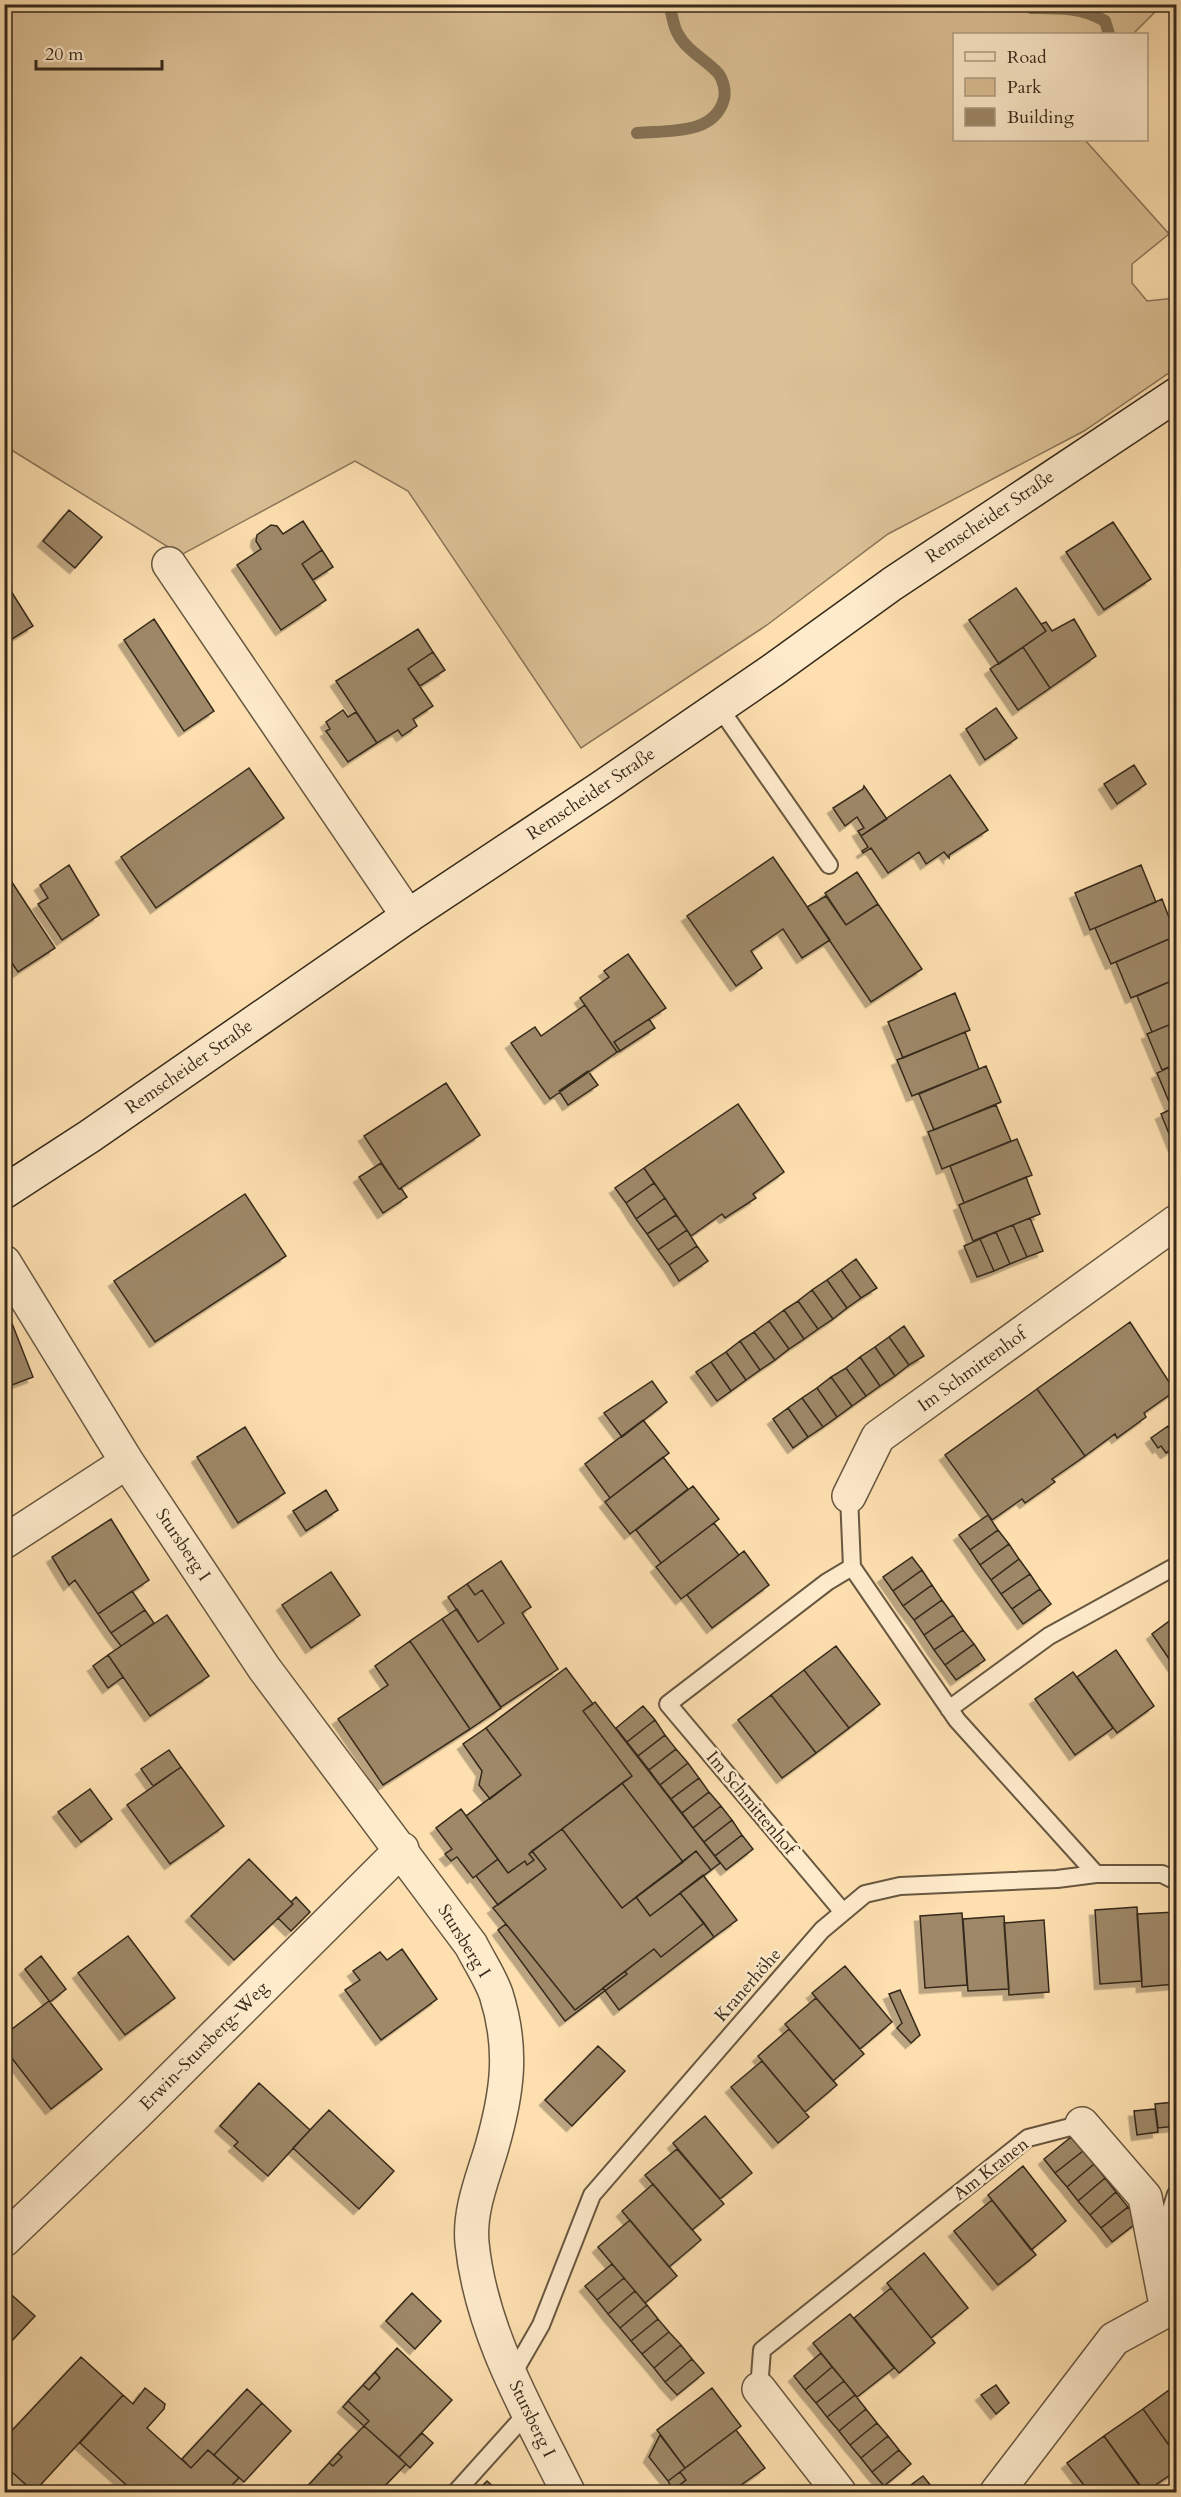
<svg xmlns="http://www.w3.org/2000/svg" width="1181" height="2497" font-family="Cardo,serif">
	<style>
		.green { fill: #dcc196; stroke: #897558; stroke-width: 1.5 }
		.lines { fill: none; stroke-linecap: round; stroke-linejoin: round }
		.stream { stroke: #857255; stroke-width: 12 }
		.building { fill: #9e8868; stroke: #36291a; stroke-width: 1.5; filter: url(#shadow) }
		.service-casing { stroke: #685740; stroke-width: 20 }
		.minor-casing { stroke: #685740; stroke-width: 36 }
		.secondary-casing { stroke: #36291a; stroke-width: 36 }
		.service { stroke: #feebcc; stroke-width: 16 }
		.minor { stroke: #feebcc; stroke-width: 33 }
		.secondary { stroke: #feebcc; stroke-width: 33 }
		.labels { text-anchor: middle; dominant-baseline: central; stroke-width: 5; stroke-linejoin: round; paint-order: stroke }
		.street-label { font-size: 18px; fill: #36291a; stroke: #feebcc }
	</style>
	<defs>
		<filter id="shadow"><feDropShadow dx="-5.5" dy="5.5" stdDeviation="0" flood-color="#0004"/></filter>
	</defs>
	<rect width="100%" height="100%" fill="#fee0b0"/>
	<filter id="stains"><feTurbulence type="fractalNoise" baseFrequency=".00333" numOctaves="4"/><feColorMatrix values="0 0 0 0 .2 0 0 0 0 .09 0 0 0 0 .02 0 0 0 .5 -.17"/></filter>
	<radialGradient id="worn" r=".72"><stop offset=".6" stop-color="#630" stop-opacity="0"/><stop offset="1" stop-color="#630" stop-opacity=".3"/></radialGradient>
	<path class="green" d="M4,5h1158l-29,29h-179v106h131l84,94 -37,30v19l15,18 29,-3v70l-92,63 -196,103 -121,91 -186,123 -173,-257 -53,-30 -174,94 -176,-109z"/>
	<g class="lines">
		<path class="stream" d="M1031,8c26,0 51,-1 74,13l4,13
			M637,133c30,-3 77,3 87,-34 2,-8 -1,-20 -6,-26 -12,-13 -32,-23 -40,-39 -4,-6 -5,-15 -7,-22"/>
	</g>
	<path class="building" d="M69,510l33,27 -27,31 -32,-27z
		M303,521l19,29 -20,14 24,36 -45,30 -44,-65 24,-16 -5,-8 1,-6 14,-10 6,1 6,8z
		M1113,522l38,57 -47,31 -38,-58z
		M322,550l11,17 -20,13 -11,-16z
		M4,580l29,46 -29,18z
		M1016,588l30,43 -47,33 -30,-44z
		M154,619l60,92 -30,20 -60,-91z
		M1074,619l22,37 -46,32 -27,-41 23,-16 -5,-7 5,-2 6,9z
		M418,629l15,23 -25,17 25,37 -20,13 4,7 -15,10 -4,-6 -21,13 -41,-62z
		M1023,647l27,41 -32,22 -28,-41z
		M433,652l12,18 -25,16 -12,-17z
		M996,708l21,30 -32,22 -19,-31z
		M343,710l5,7 8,-5 21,31 -29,19 -22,-31 4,-2 -4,-7z
		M1134,765l12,19 -29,20 -13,-20z
		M249,768l35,50 -128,90 -35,-51z
		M950,775l38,55 -39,25v3l-5,-6 -18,12 -7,-12 -31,21 -17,-25 -8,5 -1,-2 6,-4 -7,-11z
		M864,786l23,33 -26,17 -3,-5 6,-3 -7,-11 -12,9 -12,-18 30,-19z
		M773,857l57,83 -28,18 -19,-29 -32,22 11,17 -26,18 -49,-70z
		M69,865l30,50 -37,25 -24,-36 10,-6 -8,-13z
		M1141,865l15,37 -66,28 -15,-37z
		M4,870l51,78 -37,24 -6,-9 -8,5z
		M857,872l21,32 -32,21 -21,-32z
		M826,896l20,29 32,-21 44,65 -51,33 -64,-95z
		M1162,899l14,37 -65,28 -16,-36z
		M1176,936v43l-45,19 -15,-36z
		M628,954l38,54 -52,34 6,9 -3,1 -37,-54 29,-21 -5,-6z
		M1176,979v43l-24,10 -15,-36z
		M955,993l15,37 -67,28 -15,-36z
		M585,1005l32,47 -67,47 -39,-56 24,-16 6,9z
		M649,1019l6,9 -35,23 -6,-9z
		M1176,1022v42l-14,6 -15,-36z
		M965,1032l14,37 -67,27 -15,-36z
		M1176,1064v43l-4,2 -15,-36z
		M986,1066l15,36 -67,28 -15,-36z
		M588,1071l10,14 -30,20 -9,-14z
		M446,1083l34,52 -81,54 -35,-53z
		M738,1104l46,68 -31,22 3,4 -31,20 -3,-4 -31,22 -47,-68z
		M996,1105l15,36 -69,28 -14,-37z
		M1176,1107v38l-2,1 -13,-32z
		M1017,1139l15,36 -68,28 -14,-37z
		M381,1163l18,26 2,-1 6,9 -24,16 -24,-36z
		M644,1168l10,15 -28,20 -11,-15z
		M1026,1177l14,37 -67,27 -14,-36z
		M654,1183l11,15 -29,21 -10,-16z
		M245,1194l41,62 -131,86 -41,-61z
		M665,1198l11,17 -29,19 -11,-15z
		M676,1215l11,15 -29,20 -11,-16z
		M1030,1218l13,33 -16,6 -14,-32z
		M1013,1225l14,32 -17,7 -14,-32z
		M687,1230l10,16 -28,19 -11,-15z
		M996,1232l14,32 -16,7 -14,-32z
		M980,1239l14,32 -17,6 -13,-31z
		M697,1246l11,15 -29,20 -10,-16z
		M856,1259l21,29 -16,10 -20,-28z
		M841,1270l20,28 -14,10 -20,-28z
		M827,1280l20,28 -14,11 -21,-29z
		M812,1290l21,29 -15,10 -20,-28z
		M798,1301l20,28 -14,10 -20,-29z
		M4,1303l29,74 -29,11z
		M784,1310l20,29 -15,10 -20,-28z
		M769,1321l20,28 -14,11 -21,-28z
		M1130,1322l45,69 -31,22 2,4 -29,21 -2,-4 -30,22 -48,-67z
		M904,1326l20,30 -15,9 -20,-28z
		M754,1332l21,28 -15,10 -20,-29z
		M889,1337l20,28 -14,11 -20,-29z
		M740,1341l20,29 -14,10 -20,-28z
		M875,1347l20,29 -15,10 -20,-29z
		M726,1352l20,28 -15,11 -20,-29z
		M860,1357l20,29 -14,10 -20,-28z
		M711,1362l20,29 -14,10 -21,-29z
		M846,1368l20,28 -14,10 -21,-29z
		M831,1377l21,29 -15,11 -20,-29z
		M652,1381l15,21 -45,35 -18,-24z
		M817,1388l20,29 -14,10 -21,-29z
		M1037,1389l48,67 -33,23 3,3 -30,21 -3,-4 -30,21 -47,-65z
		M802,1398l21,29 -15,10 -20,-29z
		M788,1408l20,29 -15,11 -20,-29z
		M643,1420l26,33 -59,45 -25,-34z
		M1168,1426l8,13v8l-10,6 -5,-7 -3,2 -7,-10z
		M245,1427l40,66 -47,30 -41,-66z
		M663,1457l25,32 -58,45 -25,-32z
		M693,1486l26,33 -58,44 -25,-33z
		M326,1490l12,20 -32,21 -13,-20z
		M988,1515l10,15 -28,20 -11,-15z
		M111,1519l38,61 -51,34 -23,-34 -6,5 -17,-28z
		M714,1523l25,32 -58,44 -25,-32z
		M998,1530l11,14 -29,21 -10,-15z
		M1009,1544l10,15 -28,21 -11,-15z
		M744,1551l25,34 -57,43 -25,-33z
		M912,1557l10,13 -29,21 -10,-14z
		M1019,1559l11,15 -29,20 -10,-14z
		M501,1561l30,46 -9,6 36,56 -57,38 -59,-88 15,-10 21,33 26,-19 -22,-33 -7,5 -8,-11z
		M922,1570l10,15 -29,21 -10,-15z
		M331,1572l29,43 -49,33 -29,-43z
		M1030,1574l10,15 -28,20 -11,-15z
		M467,1584l8,11 7,-5 22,33 -26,19 -30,-45z
		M932,1585l10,15 -28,20 -11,-14z
		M1040,1589l11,15 -28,20 -11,-15z
		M132,1591l13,19 -34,23 -13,-19z
		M942,1600l11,15 -29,20 -10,-15z
		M145,1610l9,13 -33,23 -10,-13z
		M167,1615l42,61 -59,40 -42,-61z
		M953,1615l10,15 -29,20 -10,-15z
		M1176,1616v53l-24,-35z
		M442,1619l59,89 -31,21 -60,-88z
		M963,1630l11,14 -29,21 -11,-15z
		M410,1641l60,88 -87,56 -45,-66 50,-34 -13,-19z
		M974,1644l11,16 -29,20 -11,-15z
		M836,1646l44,58 -31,24 -45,-58z
		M1116,1650l38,56 -37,27 -40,-56z
		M108,1655l15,22 -15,11 -15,-22z
		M566,1668l27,36 -10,7 49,65 -103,78 5,6 -7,5 -2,-4 -17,12 -42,-57 55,-41 -35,-47z
		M804,1670l45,58 -33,25 -45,-58z
		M1073,1672l40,56 -38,27 -40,-56z
		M771,1695l45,58 -34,25 -44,-58z
		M595,1702l125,161 -9,7 -15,-19 -13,11 -61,-79 10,-7 -49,-65z
		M643,1706l12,14 -28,22 -11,-14z
		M655,1720l10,15 -27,21 -11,-14z
		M486,1728l35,47 -31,24 -11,-14 3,-14 -19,-27z
		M665,1735l11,14 -27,21 -11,-14z
		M676,1749l12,14 -28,22 -11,-15z
		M169,1750l12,17 -28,19 -12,-17z
		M688,1763l11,15 -28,21 -11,-14z
		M181,1767l43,59 -54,38 -43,-59z
		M699,1778l10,14 -27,21 -11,-14z
		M622,1783l61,79 -61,46 -60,-79z
		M90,1789l22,30 -31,23 -23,-30z
		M709,1792l12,14 -28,22 -11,-15z
		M721,1806l11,14 -28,22 -11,-14z
		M461,1809l37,50 -25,19 -16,-21 -6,4 -6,-7 7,-5 -16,-21z
		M732,1820l10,15 -27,21 -11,-14z
		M562,1829l60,79 14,-11 14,19 30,-23 24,30 -43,34 -7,-8 -79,61 -82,-102 53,-39 -14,-18z
		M742,1835l11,14 -27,21 -11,-14z
		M532,1851l14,18 -48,36 -22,-29 22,-17 10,14 17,-12 2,4 7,-5 -5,-6z
		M696,1851l15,19 -61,46 -14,-19z
		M249,1859l44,45 -59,56 -43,-44z
		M703,1875l34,45 -23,17 -34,-44z
		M296,1897l14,15 -19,19 -13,-13 15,-14 -2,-2z
		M1137,1907l5,74 -42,3 -5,-74z
		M1176,1912v72l-34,3 -5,-73z
		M962,1913l5,72 -42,3 -5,-72z
		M1004,1916l5,73 -41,2 -5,-72z
		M1044,1920l5,72 -40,3 -5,-72z
		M704,1923l10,14 -95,73 -16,-22 51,-39 7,8z
		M506,1924l69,86 50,-39 2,3 -62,47 -67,-91z
		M128,1936l47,62 -50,37 -47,-62z
		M402,1949l35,50 -56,41 -36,-50 15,-10 -7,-9 27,-19 7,8z
		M41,1956l25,33 -16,13 -25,-33z
		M845,1966l47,56 -32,27 -48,-56z
		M900,1990l20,45 -9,8 -14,-15 5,-5 -13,-29z
		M816,1998l48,56 -31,27 -48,-57z
		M49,2001l53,68 -51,40 -47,-61v-13z
		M789,2029l48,56 -32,27 -47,-56z
		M598,2046l27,25 -53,55 -27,-26z
		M762,2061l47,56 -31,26 -47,-56z
		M259,2083l51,47 -42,46 -34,-30 4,-4 -18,-16z
		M1174,2102l2,24 -18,2 -3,-24z
		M1155,2109l3,23 -21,3 -3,-24z
		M329,2110l65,61 -35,38 -66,-61z
		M705,2116l47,57 -32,26 -47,-56z
		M1071,2137l12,14 -28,22 -11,-14z
		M677,2149l47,55 -32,26 -47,-55z
		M1083,2151l11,13 -27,23 -12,-14z
		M1094,2164l11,14 -27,23 -11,-14z
		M1023,2166l43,55 -35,29 -43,-55z
		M1105,2178l11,14 -26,23 -12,-14z
		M653,2184l48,56 -32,27 -47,-56z
		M1116,2192l12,15 -27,21 -11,-13z
		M992,2200l44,55 -38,30 -44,-54z
		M1128,2207l11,14 -27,21 -11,-14z
		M630,2220l47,56 -32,27 -47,-56z
		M924,2253l44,55 -37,30 -44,-55z
		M612,2264l12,14 -27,22 -12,-14z
		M624,2278l11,13 -27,23 -11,-14z
		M4,2288l31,28 -28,30 -3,-3z
		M891,2288l44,55 -36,30 -45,-55z
		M635,2291l12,14 -27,23 -12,-14z
		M412,2293l29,28 -26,28 -29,-28z
		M647,2305l11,14 -27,22 -11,-13z
		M850,2314l44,54 -37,29 -44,-54z
		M658,2319l11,13 -27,22 -11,-13z
		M669,2332l12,13 -27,23 -12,-14z
		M681,2345l11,14 -27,23 -11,-14z
		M397,2348l55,52 -53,57 -35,-31 5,-5 -21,-20 15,-16 6,5 11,-12 -5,-6z
		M821,2353l11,14 -27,23 -11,-14z
		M81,2357l42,38 -89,97 -30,-27v-26z
		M692,2359l12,14 -27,22 -12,-13z
		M832,2367l12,14 -28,22 -11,-13z
		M375,2372l5,6 -11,12 -6,-5z
		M844,2381l11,14 -28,22 -11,-14z
		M996,2385l13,18 -13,11 -15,-19z
		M1176,2385v70l-33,-46z
		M145,2388l20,16 -1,5 -17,19 44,40 17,-18 31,28 -14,14h-91l-54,-49 43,-48 10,9z
		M712,2388l29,38 -56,42 -28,-38z
		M247,2389l15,14 -48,52 -6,-5 -17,18 -9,-9z
		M855,2395l11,14 -27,22 -12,-14z
		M348,2401l21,20 -5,5 -21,-19z
		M262,2403l29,28 -47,51 -30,-27z
		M866,2409l11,14 -27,22 -11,-14z
		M1143,2409l33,46v16l-31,21 -41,-56z
		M877,2423l11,13 -27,22 -11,-13z
		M364,2426l42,38 -27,28h-77l27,-29 4,3 9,-9 -4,-4z
		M736,2430l29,38 -34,24h-56l-2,-2 13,-10 -6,-8z
		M422,2433l11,10 -23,25 -11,-11z
		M660,2435l25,33 -17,13 -19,-24z
		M888,2436l11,14 -27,22 -11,-14z
		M1104,2436l40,56h-55l-22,-29z
		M899,2450l12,14 -27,22 -12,-14z
		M338,2453l4,4 -9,9 -4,-3z
		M680,2472l6,8 -13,10 -5,-9z
		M923,2476l13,16h-30l-2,-2z
		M487,2481l12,11h-23z"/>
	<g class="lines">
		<g class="service-casing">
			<path id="service" d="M719,707l110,158
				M852,1567l105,153 139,154
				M949,1709l100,-73 127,-70
				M843,1912l-175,-208 159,-122 25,-15 -3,-71
				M1168,2252l1,-36 7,-22
				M511,2377l30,-52 51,-130 230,-265 43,-36 35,-8 157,-7 39,-5h66l14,7
				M759,2389l3,-39 266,-212 54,-14
				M456,2492l72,-80"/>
		</g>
		<g class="minor-casing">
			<path id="minor" d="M169,564l239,352
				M4,1262l123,200 137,206 207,277c8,16 19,32 25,49 18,56 11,101 -5,156 -9,30 -22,61 -19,93 9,90 57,170 96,249
				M849,1496l29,-59 298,-215
				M4,1542l123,-80
				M4,2240l133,-127 265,-264
				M759,2389l80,103
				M997,2492l117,-153 53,-29 -22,-113 -63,-73"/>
		</g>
		<g class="secondary-casing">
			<path id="secondary" d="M4,1192l86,-56 318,-220 193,-128 172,-118 119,-86 284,-189"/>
		</g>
		<use href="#service" class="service"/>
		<use href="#minor" class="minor"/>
		<use href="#secondary" class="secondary"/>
	</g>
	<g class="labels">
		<g class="street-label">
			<text transform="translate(990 517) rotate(-34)">Remscheider Straße</text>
			<text transform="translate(591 794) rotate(-34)">Remscheider Straße</text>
			<text transform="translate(189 1067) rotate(-35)">Remscheider Straße</text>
			<text transform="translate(972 1370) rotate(-36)">Im Schmittenhof</text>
			<text transform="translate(183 1545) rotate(56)">Stursberg I</text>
			<text transform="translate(751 1803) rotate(50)">Im Schmittenhof</text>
			<text transform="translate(464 1941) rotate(58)">Stursberg I</text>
			<text transform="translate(748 1985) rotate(-49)">Kranerhöhe</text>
			<text transform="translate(204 2046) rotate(-45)">Erwin-Stursberg-Weg</text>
			<text transform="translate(991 2169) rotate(-38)">Am Kranen</text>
			<text transform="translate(532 2419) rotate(64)">Stursberg I</text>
		</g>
	</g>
	<rect width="1181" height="2497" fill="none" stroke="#fee0b0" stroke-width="24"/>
	<rect x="6" y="6" width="1169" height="2485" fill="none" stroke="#36291a" stroke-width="3"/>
	<rect x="12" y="12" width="1157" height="2473" fill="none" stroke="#36291a" stroke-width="1.5"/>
	<rect x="953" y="33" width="195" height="108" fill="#feebcc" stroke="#ae9d85" stroke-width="1.5"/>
	<rect x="965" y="52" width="30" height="9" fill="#feebcc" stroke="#ae9d85" stroke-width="1.5"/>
	<text x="1007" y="63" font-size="18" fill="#36291a">Road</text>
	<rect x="965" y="78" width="30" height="18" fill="#dcc196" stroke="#ae9d85" stroke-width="1.5"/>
	<text x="1007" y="93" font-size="18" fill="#36291a">Park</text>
	<rect x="965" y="108" width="30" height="18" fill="#9e8868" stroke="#ae9d85" stroke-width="1.5"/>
	<text x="1007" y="123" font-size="18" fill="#36291a">Building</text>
	<path d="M36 60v9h126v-9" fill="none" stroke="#36291a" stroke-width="3"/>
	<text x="45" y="60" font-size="18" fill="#36291a" stroke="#feebcc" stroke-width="4.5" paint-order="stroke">20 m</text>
	<rect width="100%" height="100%" filter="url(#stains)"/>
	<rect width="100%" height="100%" fill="url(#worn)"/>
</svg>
